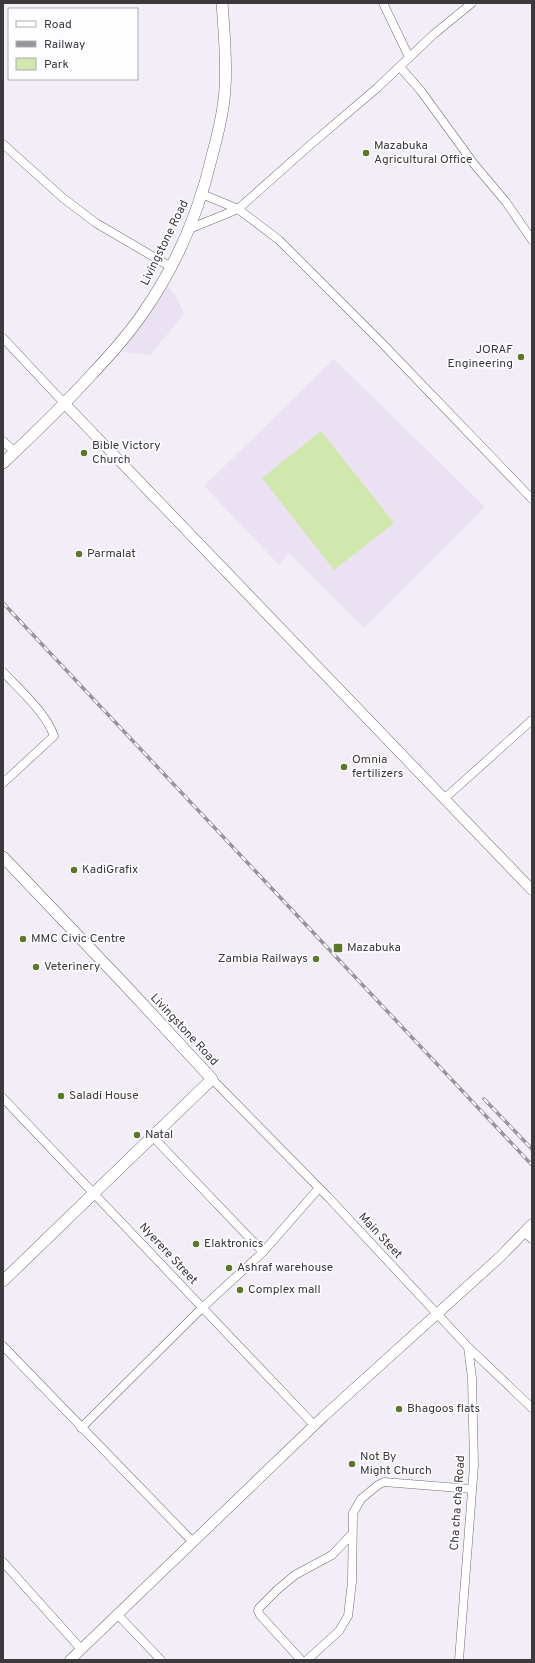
<svg xmlns="http://www.w3.org/2000/svg" width="535" height="1663" font-family="Overpass,sans-serif">
	<style>
		.built { fill: #eae2f2 }
		.green { fill: #d0e7ae }
		.lines { fill: none; stroke-linecap: round; stroke-linejoin: round }
		.minor-casing { stroke: #716d74; stroke-width: 9 }
		.major-casing { stroke: #716d74; stroke-width: 11 }
		.highway-casing { stroke: #716d74; stroke-width: 12 }
		.minor { stroke: #fff; stroke-width: 8 }
		.major { stroke: #fff; stroke-width: 10 }
		.highway { stroke: #fff; stroke-width: 11 }
		.rail-casing { stroke: #97949a; stroke-width: 3.5 }
		.rail { stroke: #fdfcfe; stroke-width: 2; stroke-dasharray: 6; stroke-linecap: butt }
		.poi-dot { fill: #5d772a; stroke: #fdfcfe; stroke-width: 1.5 }
		.labels { text-anchor: middle; dominant-baseline: central; stroke-width: 3.5; stroke-linejoin: round; paint-order: stroke }
		.poi-label { font-size: 12px; fill: #3b393c; stroke: #fdfcfe; text-anchor: start }
		.street-label { font-size: 12px; fill: #3b393c; stroke: #fdfcfe }
	</style>
	<rect width="100%" height="100%" fill="#f2edf6"/>
	<path class="built" d="M168,286l8,10 8,18 -34,41 -28,-3z
		M334,359l151,148 -121,121 -75,-75 -10,12 -75,-79z"/>
	<path class="green" d="M321,431l73,92 -60,47 -72,-92z"/>
	<g class="lines">
		<g class="minor-casing">
			<path id="minor" d="M383,3l26,54
				M400,67l21,24 53,73 32,38 26,38
				M3,144l60,54 33,25 75,44
				M202,194l36,15 41,31 100,100 153,159
				M189,229l49,-20 71,-63 68,-58 57,-54 38,-31
				M3,338l62,66
				M3,441l12,11
				M3,672c17,18 43,41 51,64l-51,47
				M444,799l88,-79
				M212,1079l116,118 140,150 64,61
				M3,1098l312,328
				M524,1232l8,7
				M263,1252l56,-64
				M3,1346l189,195
				M81,1428l121,-120 61,-56 -110,-115
				M3,1562l78,87
				M117,1614l44,46
				M301,1660l-41,-45 -2,-4 1,-3 18,-18 18,-15 37,-20 20,-21
				M307,1660l32,-29 9,-15 4,-34 1,-69 8,-14 17,-14 6,-3 88,7
				M459,1660l15,-195 -2,-87 -4,-31"/>
		</g>
		<g class="major-casing">
			<path id="major" d="M65,404l467,486
				M70,1660l254,-244 177,-160 31,-32"/>
		</g>
		<g class="highway-casing">
			<path id="highway" d="M3,463c31,-29 61,-58 90,-90 18,-19 35,-38 50,-60 33,-47 56,-101 69,-157 6,-22 12,-45 13,-68 2,-29 -1,-57 -3,-85
				M3,857l122,128 87,94 -209,202"/>
		</g>
		<use href="#minor" class="minor"/>
		<use href="#major" class="major"/>
		<use href="#highway" class="highway"/>
		<g class="rail-casing">
			<path id="rail" d="M3,603l529,562
				M484,1099l48,50"/>
		</g>
		<use href="#rail" class="rail"/>
	</g>
	<g class="poi-dot">
		<circle cx="366" cy="153" r="4"/>
		<circle cx="521" cy="357" r="4"/>
		<circle cx="84" cy="453" r="4"/>
		<circle cx="79" cy="554" r="4"/>
		<circle cx="344" cy="767" r="4"/>
		<circle cx="74" cy="870" r="4"/>
		<circle cx="23" cy="939" r="4"/>
		<rect x="333" y="943" width="10" height="10" rx="2"/>
		<circle cx="316" cy="959" r="4"/>
		<circle cx="36" cy="967" r="4"/>
		<circle cx="61" cy="1096" r="4"/>
		<circle cx="137" cy="1135" r="4"/>
		<circle cx="196" cy="1244" r="4"/>
		<circle cx="229" cy="1268" r="4"/>
		<circle cx="240" cy="1290" r="4"/>
		<circle cx="399" cy="1409" r="4"/>
		<circle cx="352" cy="1464" r="4"/>
	</g>
	<g class="labels">
		<g class="poi-label">
			<text x="374" y="146">Mazabuka<tspan x="374" dy="14">Agricultural Office</tspan></text>
			<text x="513" y="350" text-anchor="end">JORAF<tspan x="513" dy="14">Engineering</tspan></text>
			<text x="92" y="446">Bible Victory<tspan x="92" dy="14">Church</tspan></text>
			<text x="87" y="554">Parmalat</text>
			<text x="352" y="760">Omnia<tspan x="352" dy="14">fertilizers</tspan></text>
			<text x="82" y="870">KadiGrafix</text>
			<text x="31" y="939">MMC Civic Centre</text>
			<text x="347" y="948">Mazabuka</text>
			<text x="308" y="959" text-anchor="end">Zambia Railways</text>
			<text x="44" y="967">Veterinery</text>
			<text x="69" y="1096">Saladi House</text>
			<text x="145" y="1135">Natal</text>
			<text x="204" y="1244">Elaktronics</text>
			<text x="237" y="1268">Ashraf warehouse</text>
			<text x="248" y="1290">Complex mall</text>
			<text x="407" y="1409">Bhagoos flats</text>
			<text x="360" y="1457">Not By<tspan x="360" dy="14">Might Church</tspan></text>
		</g>
		<g class="street-label">
			<text transform="translate(165 243) rotate(-64)">Livingstone Road</text>
			<text transform="translate(184 1030) rotate(47)">Livingstone Road</text>
			<text transform="translate(380 1236) rotate(47)">Main Steet</text>
			<text transform="translate(168 1254) rotate(47)">Nyerere Street</text>
			<text transform="translate(458 1503) rotate(-86)">Cha cha cha Road</text>
		</g>
	</g>
	<rect width="535" height="1663" fill="none" stroke="#3b393c" stroke-width="8"/>
	<rect x="8" y="8" width="130" height="72" fill="#fdfcfe" stroke="#afaeb0"/>
	<rect x="16" y="21" width="20" height="6" fill="#ffffff" stroke="#afaeb0"/>
	<text x="44" y="28" font-size="12" fill="#3b393c">Road</text>
	<rect x="16" y="41" width="20" height="6" fill="#97949a" stroke="#afaeb0"/>
	<text x="44" y="48" font-size="12" fill="#3b393c">Railway</text>
	<rect x="16" y="58" width="20" height="12" fill="#d0e7ae" stroke="#afaeb0"/>
	<text x="44" y="68" font-size="12" fill="#3b393c">Park</text>
</svg>
